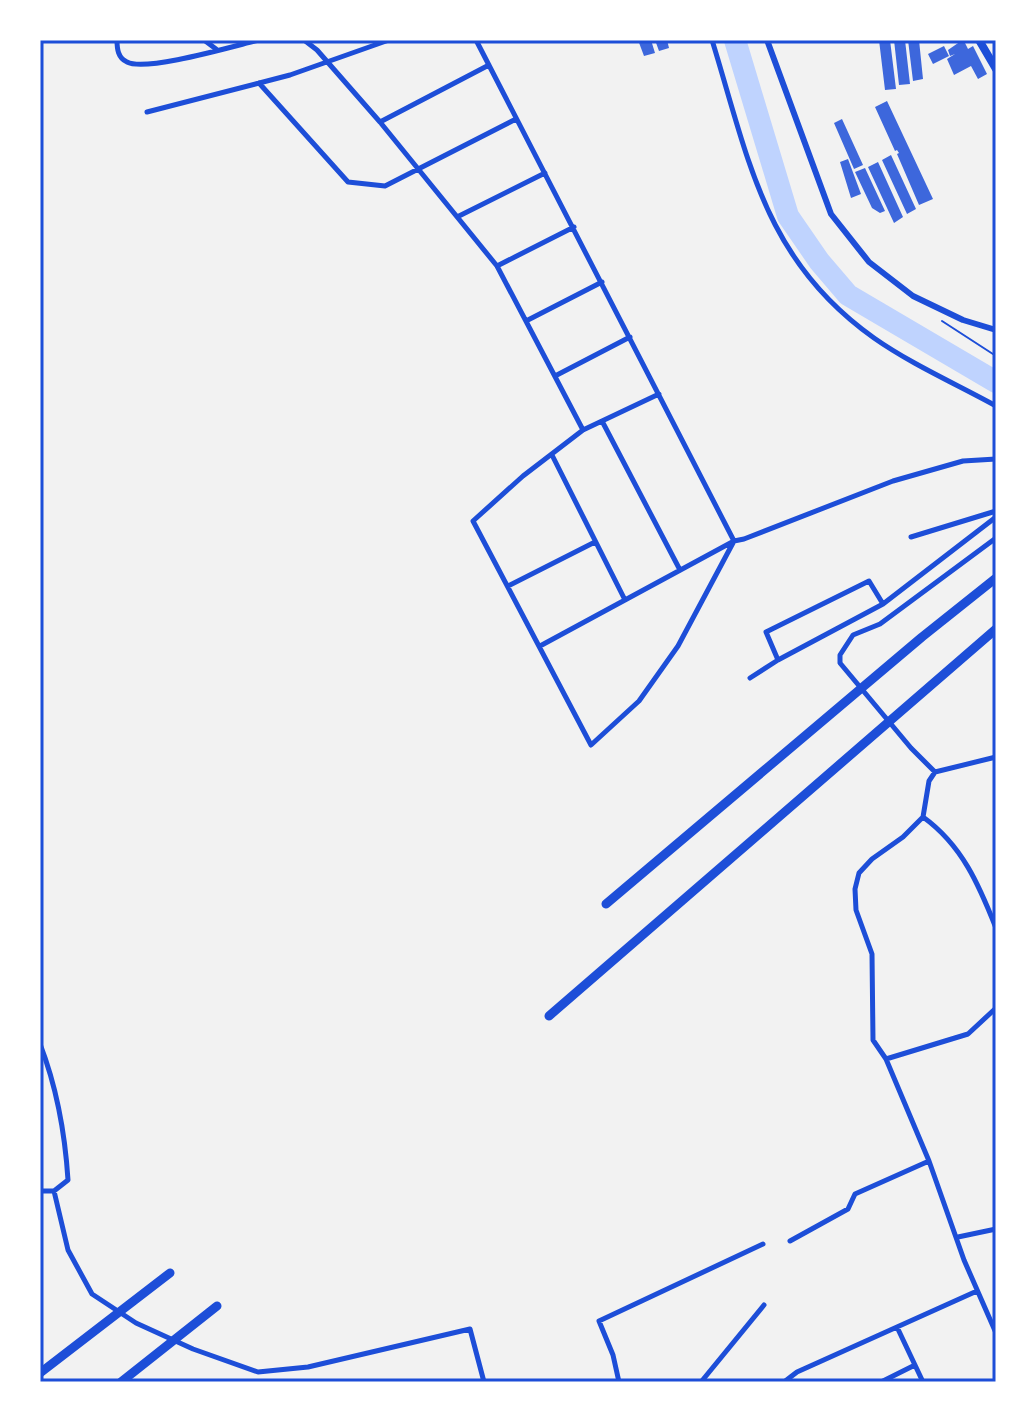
<svg xmlns="http://www.w3.org/2000/svg" width="1036" height="1422" font-family="'Archivo Narrow',sans-serif">
	<style>
		.lines { fill: none; stroke-linecap: round; stroke-linejoin: round }
		.river { stroke: #bfd3fe; stroke-width: 22 }
		.building { fill: #3d67dc }
		.path { stroke: #1d4ed8; stroke-width: 2 }
		.minor { stroke: #1d4ed8; stroke-width: 5 }
		.tertiary { stroke: #1d4ed8; stroke-width: 6 }
		.primary { stroke: #1d4ed8; stroke-width: 8 }
		.motorway { stroke: #1d4ed8; stroke-width: 9 }
		.neatline { fill: none; stroke: #1d4ed8; stroke-width: 3 }
	</style>
	<rect width="100%" height="100%" fill="#f2f2f2"/>
	<g class="lines">
		<path class="river" d="M735,40l53,176 31,45 29,34 148,87"/>
	</g>
	<path class="building" d="M638,40h13l4,13 -11,3z
		M655,40h12l2,8 -10,3z
		M879,40h11l6,49 -11,1z
		M894,40h11l5,44 -11,1z
		M908,40h11l4,39 -10,2z
		M961,41h3l4,8 5,-3 14,28 -9,5 -7,-13 -17,9 -7,-16 8,-5 -5,2 -2,-6z
		M944,46l5,10 -16,8 -5,-10z
		M887,101l46,98 -14,6 -22,-51 2,-1 -2,-3 -2,1 -20,-44z
		M842,119l21,46 -9,4 -20,-46z
		M891,155l25,54 -9,5 -25,-54z
		M848,159l13,35 -10,4 -11,-36z
		M878,162l25,55 -9,6 -26,-56z
		M865,168l20,43 -5,2 -8,-5 -17,-36z"/>
	<g class="lines">
		<path class="path" d="M942,321l54,35"/>
		<path class="minor" d="M117,40c0,9 1,18 10,22 19,10 107,-16 132,-22
			M204,40l12,9
			M304,40l13,10 63,72 117,144 86,164
			M476,40l258,501 -56,105 -39,55 -48,44 -118,-224 50,-45 60,-46 76,-36
			M712,40c37,120 52,220 162,298 37,26 82,46 122,68
			M259,83l89,99 37,4 131,-67
			M147,112l143,-37 99,-35
			M380,122l109,-57
			M457,217l88,-44
			M497,266l77,-39
			M526,321l76,-39
			M555,376l75,-39
			M602,421l78,149
			M552,455l73,145
			M911,537l85,-26
			M508,586l87,-44
			M540,646l194,-105 10,-2 149,-58 70,-20 33,-2
			M778,660l-12,-28 103,-51 14,23
			M750,678l28,-18 105,-56 113,-87
			M996,757l-61,15 -6,9 -6,36 -20,20 -31,22 -13,14 -4,16 1,21 16,44 1,86 13,19 43,102 35,99 32,73
			M935,772l-24,-24 -71,-85v-8l13,-20 27,-11 116,-86
			M923,817c39,28 56,68 73,111
			M40,1044c17,44 25,89 28,136l-14,11h-14
			M886,1059l82,-25 28,-26
			M54,1191l14,59 24,44 44,29 57,26 65,23 50,-5 162,-38 14,53
			M958,1237l38,-8
			M790,1241l58,-32 7,-15 74,-33
			M897,1327l26,55
			M619,1382l-6,-27 -14,-34 164,-77
			M701,1382l63,-77
			M784,1382l13,-10 180,-81
			M881,1382l34,-17"/>
		<path class="tertiary" d="M767,40l64,174 38,48 44,34 50,24 33,10"/>
		<path class="primary" d="M979,40l17,29"/>
		<path class="motorway" d="M606,904l316,-267 74,-59
			M549,1016l447,-387
			M40,1373l130,-100
			M121,1382l96,-76"/>
	</g>
	<rect width="1036" height="1422" fill="none" stroke="#ffffff" stroke-width="84"/>
	<rect x="42" y="42" width="952" height="1338" class="neatline"/>
</svg>
